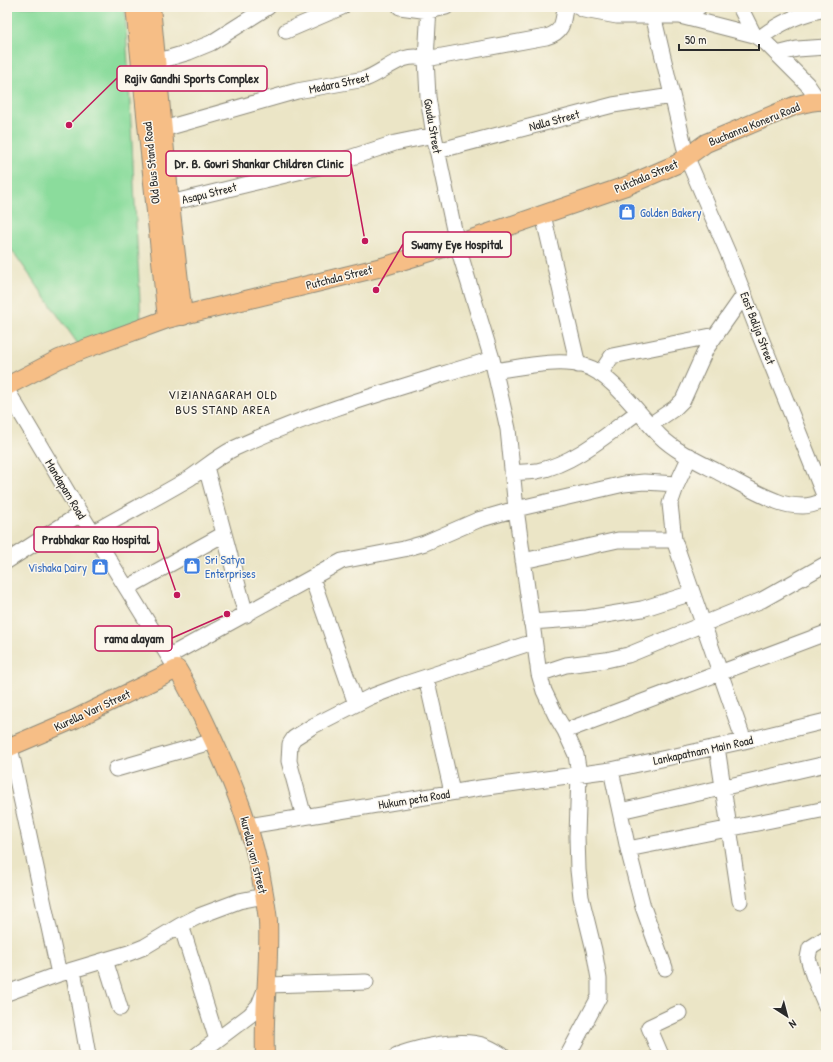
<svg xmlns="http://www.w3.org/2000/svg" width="833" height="1062" font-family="'Patrick Hand',sans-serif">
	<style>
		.green { fill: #8bdc9c; stroke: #5b8464 }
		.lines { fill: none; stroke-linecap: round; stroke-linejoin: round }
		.minor-casing { stroke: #8b8878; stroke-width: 17 }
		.major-casing { stroke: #8b8878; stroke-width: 20 }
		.minor { stroke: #fff; stroke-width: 15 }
		.major { stroke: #f6be86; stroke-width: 18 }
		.labels { text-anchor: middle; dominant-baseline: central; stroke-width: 3; stroke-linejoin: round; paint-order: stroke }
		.street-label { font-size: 12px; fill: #2b2b2b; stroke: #fbf7ec }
		.shop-label { font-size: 12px; fill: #366cbe; stroke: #fbf7ec; text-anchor: start }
		.neighbourhood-label { font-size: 13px; letter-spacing: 1px; fill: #2b2b2b; stroke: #fbf7ec }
		.leader { fill: none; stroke: #c2185b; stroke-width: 1.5 }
		.callout-dot { fill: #c2185b; stroke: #fbf7ec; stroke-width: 1.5 }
		.callout { fill: #fbf7ec; stroke: #c2185b; stroke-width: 1.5 }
		.callout-label { font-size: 13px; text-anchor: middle; font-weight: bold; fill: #2b2b2b }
	</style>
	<rect width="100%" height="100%" fill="#fbf7ec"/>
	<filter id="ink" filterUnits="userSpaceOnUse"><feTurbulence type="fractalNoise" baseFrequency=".025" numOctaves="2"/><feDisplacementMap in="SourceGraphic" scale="8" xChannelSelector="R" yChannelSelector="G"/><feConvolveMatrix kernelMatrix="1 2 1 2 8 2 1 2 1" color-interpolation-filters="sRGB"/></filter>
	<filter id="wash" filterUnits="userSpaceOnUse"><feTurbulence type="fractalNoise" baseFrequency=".012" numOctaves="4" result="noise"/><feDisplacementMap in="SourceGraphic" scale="16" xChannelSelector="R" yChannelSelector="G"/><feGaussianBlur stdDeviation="0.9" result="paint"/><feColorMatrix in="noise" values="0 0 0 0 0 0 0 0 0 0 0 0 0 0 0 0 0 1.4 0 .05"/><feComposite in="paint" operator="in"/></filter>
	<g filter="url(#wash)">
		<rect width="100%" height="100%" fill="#ebe5c6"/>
		<path class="green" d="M7,7h118l16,314 -63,23 -71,-101z"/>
	</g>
	<g filter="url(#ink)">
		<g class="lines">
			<g class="minor-casing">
				<path id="minor" d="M400,7l29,4 17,-4
					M429,7l-3,52 2,38 6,38 23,109 35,115 16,70 8,80 23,165 5,17 12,25 9,15 11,24 3,19 -2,62 1,34 3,27 13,53 5,29v18l-31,58
					M578,7l6,3 33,6h63l74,19 12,8 41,41 11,16
					M740,7l14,28
					M653,15l34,143 41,95 30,78 68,169
					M680,16l19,-9
					M286,31l56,-24
					M760,38c19,-15 42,-25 66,-29
					M777,54l20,-5 29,-2
					M156,62l33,-10 22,-9 57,-36
					M163,129l134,-38 68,-12c20,-7 38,-29 61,-20l120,-22c17,-5 17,-14 19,-30
					M437,151l176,-46 59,-9
					M170,203l161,-39 64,-21 39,-8
					M543,215l35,150
					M495,371c27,-4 63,-13 90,-5 26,7 56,51 75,70 16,16 41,27 62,38 17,9 35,20 54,27 7,3 19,5 27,5 8,0 15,-3 23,-6
					M600,374l12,-18 104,-21
					M7,390l67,113 100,162
					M650,425l25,-17 8,-8 23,-51 38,-54
					M690,456l-13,28 -7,20 4,36 70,201
					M206,467l40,148
					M512,473c8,-1 17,-1 25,-2 37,-7 72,-38 101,-59
					M92,533c33,-19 66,-36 98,-55 15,-10 28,-22 45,-30 82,-38 171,-62 257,-89
					M7,561l73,-47
					M523,561l95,-21h56
					M312,578l44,126
					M127,588l97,-54
					M531,622l56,-4 55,-9 50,-16
					M169,656l173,-95 62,-12 21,-6 53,-23 38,-11 108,-25 20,-2 33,2
					M539,674l27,-9 40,-5 22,-5 134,-55 64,-36
					M426,677l26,115
					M565,731l261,-98
					M10,747l49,227
					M717,747l23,154
					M116,769l98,-28
					M611,770l17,79 15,58 22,61
					M620,811l206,-47
					M304,817l-15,-56 1,-17 4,-6 19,-12 57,-29 32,-12 131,-43
					M248,826l232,-38 131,-18 133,-29 82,-20
					M628,849l198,-40
					M181,925l36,115
					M826,938l-16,10 -2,10 5,17 13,31
					M105,960l15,48
					M73,970l15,85
					M7,993l52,-19 70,-21 15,-6 37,-22 18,-9 40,-15 25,-5
					M197,1055l53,-40 9,-10 8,-20 99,-3
					M397,1055c23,-8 64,-18 88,-9 6,2 12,6 17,9
					M661,1055l-12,-28 30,-14"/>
			</g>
			<g class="major-casing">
				<path id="major" d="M135,7l32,312
					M151,7l19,196 13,113
					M7,386l52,-27 26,-10 82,-30 215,-52 75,-23 169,-58 51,-22 29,-21 88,-37c11,-3 21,-6 32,-5
					M7,748l68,-29 102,-50c12,20 22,41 32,62 24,51 45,102 54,157 2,11 4,23 5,33 2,45 -5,90 -3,134"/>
			</g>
			<use href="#minor" class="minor"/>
			<use href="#major" class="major"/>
		</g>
	</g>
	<defs>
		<g id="shop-square" transform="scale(0.9)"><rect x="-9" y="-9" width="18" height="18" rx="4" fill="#3f7fe0" stroke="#fbf7ec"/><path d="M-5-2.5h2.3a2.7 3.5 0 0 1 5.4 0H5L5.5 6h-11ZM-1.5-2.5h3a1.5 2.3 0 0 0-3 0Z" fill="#fff"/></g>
	</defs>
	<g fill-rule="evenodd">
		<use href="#shop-square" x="627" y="212"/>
		<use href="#shop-square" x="192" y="566"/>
		<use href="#shop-square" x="100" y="567"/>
	</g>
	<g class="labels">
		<g class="street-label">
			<text transform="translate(339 83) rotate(-12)">Medara Street</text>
			<text transform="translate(554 120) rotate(-15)">Nalla Street</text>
			<text transform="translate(754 124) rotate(-22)">Buchanna Koneru Road</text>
			<text transform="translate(433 126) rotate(80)">Goudu Street</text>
			<text transform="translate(151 163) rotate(-96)">Old Bus Stand Road</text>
			<text transform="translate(646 176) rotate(-23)">Putchala Street</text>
			<text transform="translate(209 193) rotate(-14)">Asapu Street</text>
			<text transform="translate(339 277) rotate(-14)">Putchala Street</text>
			<text transform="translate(758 328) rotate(69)">East Balija Street</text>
			<text transform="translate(66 489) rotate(59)">Mandapam Road</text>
			<text transform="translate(92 710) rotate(-25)">Kurella Vari Street</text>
			<text transform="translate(703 750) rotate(-12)">Lankapatnam Main Road</text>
			<text transform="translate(414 799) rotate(-9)">Hukum peta Road</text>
			<text transform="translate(254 855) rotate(76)">kurella vari street</text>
		</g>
		<g class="shop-label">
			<text x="640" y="212">Golden Bakery</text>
			<text x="205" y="559">Sri Satya<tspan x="205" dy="14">Enterprises</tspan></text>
			<text x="87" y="567" text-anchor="end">Vishaka Dairy</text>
		</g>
		<g class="neighbourhood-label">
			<text x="223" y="394">VIZIANAGARAM OLD<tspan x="223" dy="15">BUS STAND AREA</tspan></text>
		</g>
	</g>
	<path class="leader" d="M69 125L117 78M365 241L351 164M376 290L403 244M177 595L158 540M227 614L172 638"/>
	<g class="callout-dot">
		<circle cx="69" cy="125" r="4"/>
		<circle cx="365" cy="241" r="4"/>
		<circle cx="376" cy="290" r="4"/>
		<circle cx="177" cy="595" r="4"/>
		<circle cx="227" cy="614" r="4"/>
	</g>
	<g class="callout">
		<rect x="117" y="66" width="150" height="25" rx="4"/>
		<rect x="166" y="151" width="185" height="25" rx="4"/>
		<rect x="403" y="232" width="108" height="25" rx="4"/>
		<rect x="34" y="527" width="124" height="25" rx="4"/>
		<rect x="95" y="626" width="77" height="25" rx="4"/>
	</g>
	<g class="callout-label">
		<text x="192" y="83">Rajiv Gandhi Sports Complex</text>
		<text x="259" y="168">Dr. B. Gowri Shankar Children Clinic</text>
		<text x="457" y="249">Swamy Eye Hospital</text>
		<text x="96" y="544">Prabhakar Rao Hospital</text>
		<text x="134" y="643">rama alayam</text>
	</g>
	<rect width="833" height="1062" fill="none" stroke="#fbf7ec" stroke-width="24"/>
	<g transform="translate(787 1016) rotate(144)" stroke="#fbf7ec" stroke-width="3" paint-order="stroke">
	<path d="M0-3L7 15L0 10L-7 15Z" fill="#2b2b2b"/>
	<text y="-6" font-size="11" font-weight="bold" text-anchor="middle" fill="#2b2b2b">N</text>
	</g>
	<path d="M679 44v6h80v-6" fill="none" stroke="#2b2b2b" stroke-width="2"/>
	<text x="685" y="44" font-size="12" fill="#2b2b2b" stroke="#fbf7ec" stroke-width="3" paint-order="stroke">50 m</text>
</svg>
